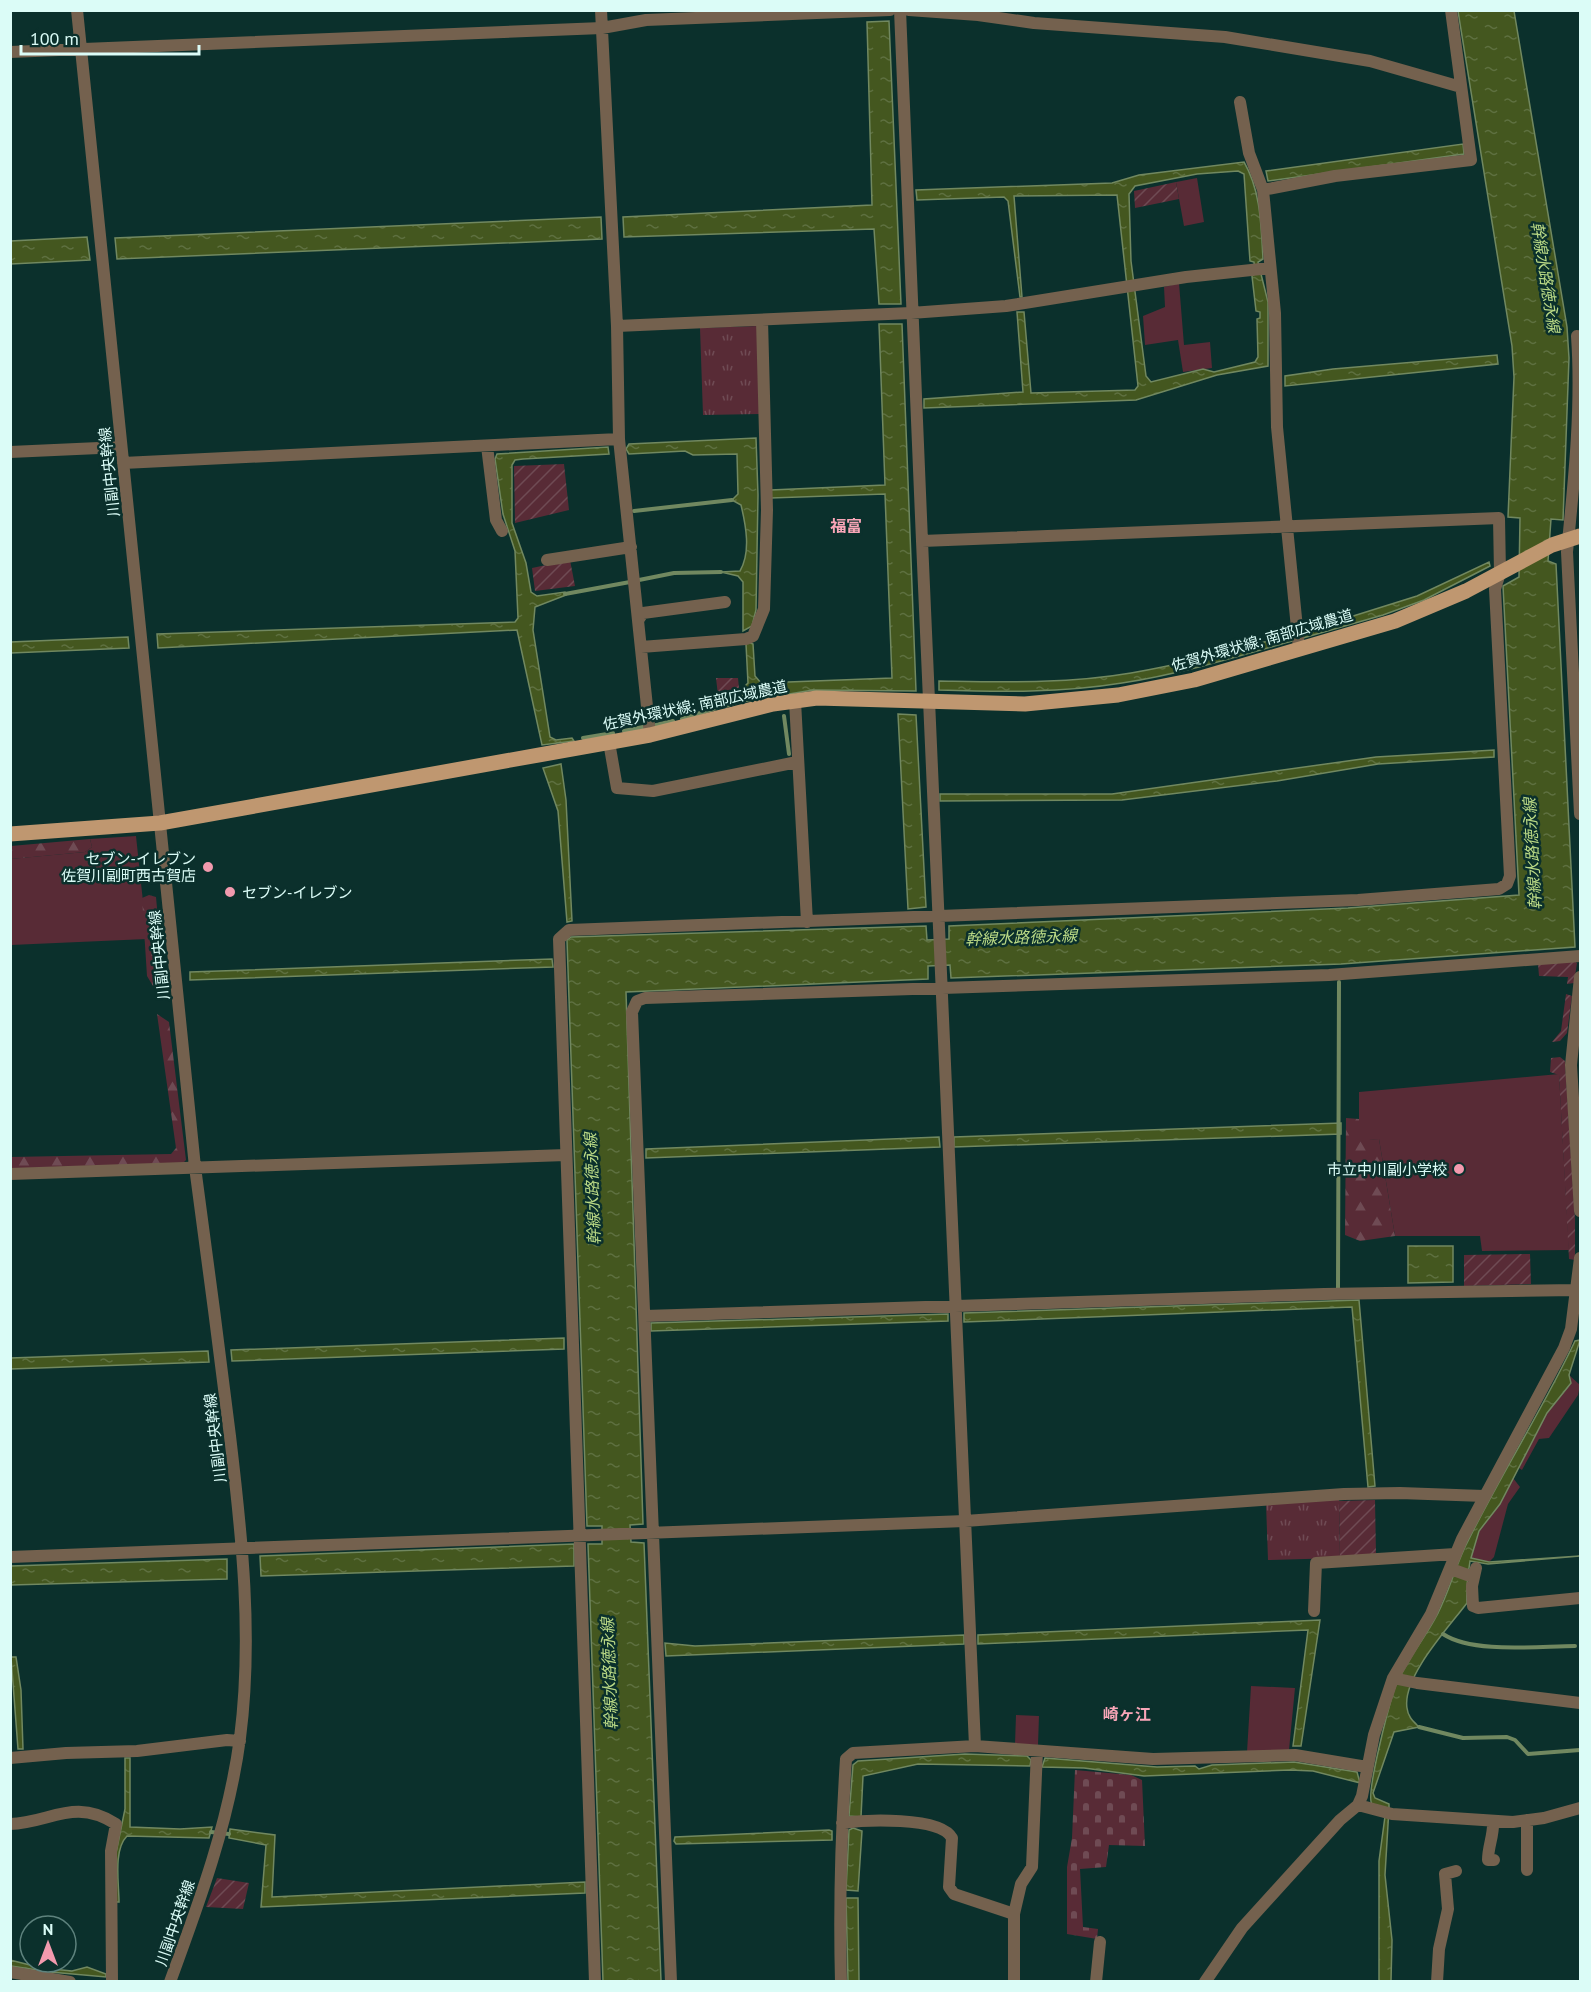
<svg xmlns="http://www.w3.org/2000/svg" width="1591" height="1992" font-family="'PT Sans','Noto Sans JP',sans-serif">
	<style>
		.grass { fill: #582b36 }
		.forest { fill: url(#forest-firs) }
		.cemetery { fill: url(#cemetery-stones) }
		.park { fill: url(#park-tufts) }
		.garden { fill: url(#garden-furrows) }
		.water { fill: url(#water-ripples); stroke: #718860; stroke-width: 1.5; fill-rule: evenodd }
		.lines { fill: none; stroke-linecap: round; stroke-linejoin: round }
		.stream { stroke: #718860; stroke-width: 4 }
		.minor { stroke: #74614e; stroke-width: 12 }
		.major { stroke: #bf9770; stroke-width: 15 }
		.poi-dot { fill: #f29aae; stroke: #0b302c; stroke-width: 2 }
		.labels { text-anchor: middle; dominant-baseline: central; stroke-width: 5; stroke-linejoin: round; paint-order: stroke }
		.street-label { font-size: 15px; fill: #dbfcf7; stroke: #0b302c }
		.poi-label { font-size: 15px; fill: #dbfcf7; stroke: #0b302c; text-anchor: end }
		.water-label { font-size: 16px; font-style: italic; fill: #bad985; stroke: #0b302c }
		.neighbourhood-label { font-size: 16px; font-weight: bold; fill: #f9a6b8; stroke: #0b302c }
	</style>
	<defs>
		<pattern id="forest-firs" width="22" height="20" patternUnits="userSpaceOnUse" patternTransform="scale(1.5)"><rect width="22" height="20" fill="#582b36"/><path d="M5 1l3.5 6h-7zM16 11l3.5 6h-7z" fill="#6f4b54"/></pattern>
		<pattern id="cemetery-stones" width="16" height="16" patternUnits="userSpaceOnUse" patternTransform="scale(1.5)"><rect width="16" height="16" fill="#582b36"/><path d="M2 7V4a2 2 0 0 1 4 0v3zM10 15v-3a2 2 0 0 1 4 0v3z" fill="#6f4b54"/></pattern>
		<pattern id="park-tufts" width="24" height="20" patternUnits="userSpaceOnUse" patternTransform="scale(1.5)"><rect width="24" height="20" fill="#582b36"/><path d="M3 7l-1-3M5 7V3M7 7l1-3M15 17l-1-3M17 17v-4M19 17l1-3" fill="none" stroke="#6f4b54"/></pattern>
		<pattern id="garden-furrows" width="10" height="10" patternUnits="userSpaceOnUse" patternTransform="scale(1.5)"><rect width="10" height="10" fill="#582b36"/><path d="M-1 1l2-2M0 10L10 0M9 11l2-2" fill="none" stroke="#6f4b54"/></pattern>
		<pattern id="water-ripples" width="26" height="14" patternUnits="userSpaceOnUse" patternTransform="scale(1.5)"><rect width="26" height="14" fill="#44571f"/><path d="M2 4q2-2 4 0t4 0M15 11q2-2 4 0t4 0" fill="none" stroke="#5e7040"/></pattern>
	</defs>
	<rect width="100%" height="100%" fill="#0b302c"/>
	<path class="grass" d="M1197,178l7,44 -20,4 -8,-44z
		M1179,283l5,62 26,-3 2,26 -29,4 -5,-32 -33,5 -2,-29 22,-9 -1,-20z
		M136,836l11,103 -136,6 -1,-86 75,-7 7,-5 -2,-8z
		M1559,1074l10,176 -87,1 -2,-15h-85l-16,-97 -20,2v-49z
		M1569,1375l11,10 -2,10 -29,43 -10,1 -17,31 -3,-2 28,-55 24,-30z
		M1513,1478l7,9 -12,17 -14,53 -5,5 -19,-3 9,-28 21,-27z
		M1251,1686l44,2 -6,62 -42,2z
		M1016,1715l23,1 -1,29 -23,-1z"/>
	<path class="forest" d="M90,839l2,8 -7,5 -74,7v-13z
		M149,895l7,2 7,79 -10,10 -6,-10 -5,-78z
		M157,1014l12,8 17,138 -3,3 -172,6 -1,-12 161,-3 5,-6z
		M1346,1118l13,1v21l20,-1 16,97 -35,5 -15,-6z"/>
	<path class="cemetery" d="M1075,1770l56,5 11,5 3,66 -36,-1 -3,22 -26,2 3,58 15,2 -1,10 -30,-5v-67l5,-29z"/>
	<path class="park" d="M758,326l2,88 -57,1 -3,-87z
		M1339,1498l1,60 -72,2 -2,-57z"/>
	<path class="garden" d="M1176,182l3,17 -44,9 -1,-17z
		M564,464l5,46 -54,13 -1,-57z
		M570,560l5,26 -40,5 -3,-23z
		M716,678h22l2,20 -21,6z
		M1574,961l3,2 -3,20 -7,1 1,-7 -29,-1 -1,-12z
		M1566,994l6,2 -5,37 -7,8 -8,1 9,-11z
		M1560,1057l5,4 10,158v41l-6,-1 -10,-184 -9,-3 1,-14z
		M1530,1254l1,30 -67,2v-31z
		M1375,1500l1,54 -36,4 -1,-57z
		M217,1878l32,5 -6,26 -37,-2z"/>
	<path class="water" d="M1458,11h56l53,316 2,31 -6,162 -12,-1 -3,42 8,3 19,383 -234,17 -390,14 -1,-13 -22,1v13l-302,13 17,532 -13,1 1,17 13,1 17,438h-58l-15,-437h14v-18h-15l-20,-586 4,-3 355,-11 1,14 22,-1v-13l399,-18 171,-13 -16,-309 16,-9 1,-59 -12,-1 6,-140 -2,-31z
		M889,21l12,283h-22l-5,-75 -250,8 -1,-20 249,-12 -5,-183z
		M1463,144l1,10 -196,27 -2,-10z
		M1244,162c17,29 17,64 19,97l-5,3 10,40v64l-51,9 -81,25 -212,8v-9l99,-7 -6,-80h7l7,81 104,-3 3,-4 -21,-191 -103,1 8,101h-2l-12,-96 -4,-4 -87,3 -1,-10 196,-7 27,-8zM1238,171l6,3 6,87 4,1 1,12 -3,2 4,35 4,1v6l-3,1 1,38 -3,5 -41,10 -11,-3 -52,13 -5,-6 -15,-115 -2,-67 6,-8 62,-12z
		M601,217l1,22 -485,20 -2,-21z
		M87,237l3,23 -79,4v-23z
		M879,324h23l14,367 -103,-1 -71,12 1,-14 5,-5 -2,-39 2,-2 5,2 2,32 6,7 131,-5 -7,-184 -114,4v-8l114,-5z
		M1497,355l1,9 -213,22v-10l48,-7z
		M756,438l2,57 -2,115 -4,16 -9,5v-49l-5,-6 -17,-4 19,-1c11,-19 6,-45 1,-66l-9,-5 6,-6 -1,-40 -44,1 -8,-4 -56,3 -3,-5 3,-5z
		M608,447l1,7 -86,5 -8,1 -3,5v58l14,40 5,29 6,4 28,-4 1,3 -31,12 -2,23 17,107 6,3 16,-2 2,3 -32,4 -25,-115 -359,18 -1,-14 358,-12 3,-4 -3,-67 -12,-37 -8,-55 2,-5z
		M1489,562l1,4 -66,34 -41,15 -80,23 -1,-6 115,-36z
		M1291,635l1,6c-56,16 -112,33 -170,42 -61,10 -122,9 -183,7v-9c64,1 128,3 192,-8 54,-9 107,-24 160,-38z
		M128,637l1,11 -118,5v-11z
		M898,714l18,1 10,192 -18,2z
		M1494,750v7l-116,7 -101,17 -155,19 -182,1v-7h172l264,-37z
		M561,764l5,36 6,121 -5,1 -9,-111 -15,-43z
		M552,959l1,8 -363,13v-8z
		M1341,1123v11l-387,13v-10z
		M939,1137l1,10 -294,11v-9z
		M1408,1246h45v36l-45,1z
		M1359,1300l16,186 -7,1 -16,-180 -388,15v-9z
		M948,1314v7l-297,10v-8z
		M564,1338v11l-332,12 -1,-11z
		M1580,1340l-11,35 2,8 -24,30 -47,91 -21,27 -8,27 18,4 91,-6 -92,8 -18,-3c-2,13 -4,27 -3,42 -18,24 -65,74 -60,105 1,9 6,13 12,19l-25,5 -21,61 2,5 14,6v4l-4,67 7,65 -1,41h-12v-120l7,-52 -14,-5c-7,-8 17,-98 22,-114 10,-27 30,-50 43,-75 13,-25 19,-52 32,-76 33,-67 74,-130 106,-198z
		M208,1351l1,11 -198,7v-11z
		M574,1544v22l-313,10 -1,-20z
		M227,1559v20l-216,6v-19z
		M1320,1620l-19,126h-8l15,-116 -330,14v-9z
		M964,1635v9l-298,12 -1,-13 30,3z
		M11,1657h5l5,33 2,59h-5z
		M965,1754l62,2 4,4 -1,6 -112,-2 -55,12 -2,41 -12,-1 4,-51 5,-4z
		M125,1758h5v69l50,2 32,-2 -3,11 -82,-2c-14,14 -8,48 -8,66h-4l1,-49 9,-44z
		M1045,1758l112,9 38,-1 4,3 13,-4 82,-3 63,10 3,11 -47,-12 -23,-1 -146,6 -60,-8 -42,-1z
		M853,1828l9,3 -4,60 -12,-1 3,-60z
		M230,1829l45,6 -3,62 313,-15v11l-324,14 5,-62 -37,-7z
		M829,1830l3,1v9l-156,4 -2,-3 1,-4z
		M846,1898h12l1,83h-11z
		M10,1960l32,8 30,3 15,-4 19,7v3l-56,-5 -39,-6z"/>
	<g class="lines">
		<path class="stream" d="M634,511l98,-11
			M639,580l35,-7 47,-1
			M565,594l65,-12
			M725,706l17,-6
			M784,716l5,38
			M682,719l34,-11
			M656,725l17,-4
			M624,731l19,-4
			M583,738l30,-5
			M1338,1289l1,-307
			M1443,1634c30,20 96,12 132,12
			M1419,1727l44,11 44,-1 8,3 13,14 52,-4
			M211,1832l18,2"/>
		<path class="minor" d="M77,10l118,1157c12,90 24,179 35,269 12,101 23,201 10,302 -11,84 -41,165 -70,244
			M601,10l16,316 2,113 31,296
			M909,10l69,5 56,8 191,14 145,24 91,26
			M10,52l592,-24 44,-8 244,-10
			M1240,102l9,51 14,37 72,-14 136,-16 -20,-150
			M1263,190l12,123 2,114 22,221
			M617,326l294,-13 95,-7 180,-29 84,-9
			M1577,336c5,71 -3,145 -10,216l13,262
			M487,446l9,74 6,11
			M10,452l111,-5
			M123,463l496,-24
			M922,541l53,1205
			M547,560l84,-13
			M639,619l4,-6 82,-11
			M641,647l105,-8 7,-3 11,-27 3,-99 -5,-190
			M795,701l12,221
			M609,742l8,46 36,3 144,-29
			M1580,977l-9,88 9,146
			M10,1174l556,-19
			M645,1316l679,-22 252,-4
			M10,1557l955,-36 379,-27 56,-1 84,3
			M1476,1568l-4,18 1,20 5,2 102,-10
			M1451,1569l22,8
			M1314,1611l2,-48 139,-9
			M1393,1678l24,5 163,20
			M10,1758l56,-5 71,-2 90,-11 13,1
			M1358,1805l34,9 121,8 31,-4 36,-10
			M1493,1821c1,14 -5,25 -5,39h6
			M842,1823c22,-3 98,-7 110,15l-3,49 5,7 60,20
			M10,1824c40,-1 64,-27 106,0l-5,27 1,131
			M1527,1870v-50
			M10,1972l60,10
			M595,1982l-36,-1043 10,-9 789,-30 141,-11 8,-5 3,-8 -15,-287 5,-16 -1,-55 -577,23 -22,-531
			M671,1982l-39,-970 5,-11 8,-3 684,-23 251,-19
			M841,1982c-2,-75 0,-148 5,-223l7,-6 122,-7 178,13 142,-4 72,12
			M1014,1982v-68l7,-30 11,-17 5,-116
			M1096,1982l4,-40
			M1205,1982l37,-54 98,-108 18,-15 4,-9 12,-61 19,-57 38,-64 31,-75 102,-191 7,-19 9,-71
			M1437,1982l2,-33 9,-40 -3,-35 11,-3"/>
		<path class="major" d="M10,834l150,-11 490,-88 123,-31 44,-6 208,6 93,-9 76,-15 201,-59 71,-30 86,-46 28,-9"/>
	</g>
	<g class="poi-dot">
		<circle cx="208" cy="867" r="6"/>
		<circle cx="230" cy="892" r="6"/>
		<circle cx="1459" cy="1169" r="6"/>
	</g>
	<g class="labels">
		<g class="street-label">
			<text transform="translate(109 472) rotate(-96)">川副中央幹線</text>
			<text transform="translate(1262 640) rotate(-16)">佐賀外環状線; 南部広域農道</text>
			<text transform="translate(695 705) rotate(-12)">佐賀外環状線; 南部広域農道</text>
			<text transform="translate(159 955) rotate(-96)">川副中央幹線</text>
			<text transform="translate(215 1438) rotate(-97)">川副中央幹線</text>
			<text transform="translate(175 1923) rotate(-71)">川副中央幹線</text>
		</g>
		<g class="poi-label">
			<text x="196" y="858">セブン-イレブン<tspan x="196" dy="17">佐賀川副町西古賀店</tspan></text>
			<text x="242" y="892" text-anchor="start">セブン-イレブン</text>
			<text x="1447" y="1169">市立中川副小学校</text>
		</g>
		<g class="water-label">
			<text transform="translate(1546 277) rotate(81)">幹線水路徳永線</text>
			<text transform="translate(1532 854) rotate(-93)">幹線水路徳永線</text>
			<text transform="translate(1021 937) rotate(-2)">幹線水路徳永線</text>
			<text transform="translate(592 1189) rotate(-92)">幹線水路徳永線</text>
			<text transform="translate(609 1674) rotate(-92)">幹線水路徳永線</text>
		</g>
		<g class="neighbourhood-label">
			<text x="846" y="526">福富</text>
			<text x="1127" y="1714">崎ヶ江</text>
		</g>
	</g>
	<rect width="1591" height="1992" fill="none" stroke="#dbfcf7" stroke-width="24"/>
	<g transform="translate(48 1944)"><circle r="28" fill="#0b302c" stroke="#5e827d" stroke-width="1.5"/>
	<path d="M0-4.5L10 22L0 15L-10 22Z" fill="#f29aae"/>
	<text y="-9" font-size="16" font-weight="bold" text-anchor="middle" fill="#dbfcf7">N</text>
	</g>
	<path d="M21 45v9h178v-9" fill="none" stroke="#dbfcf7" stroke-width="3"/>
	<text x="30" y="45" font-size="18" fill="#dbfcf7" stroke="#0b302c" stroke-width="4.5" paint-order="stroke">100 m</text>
</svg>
